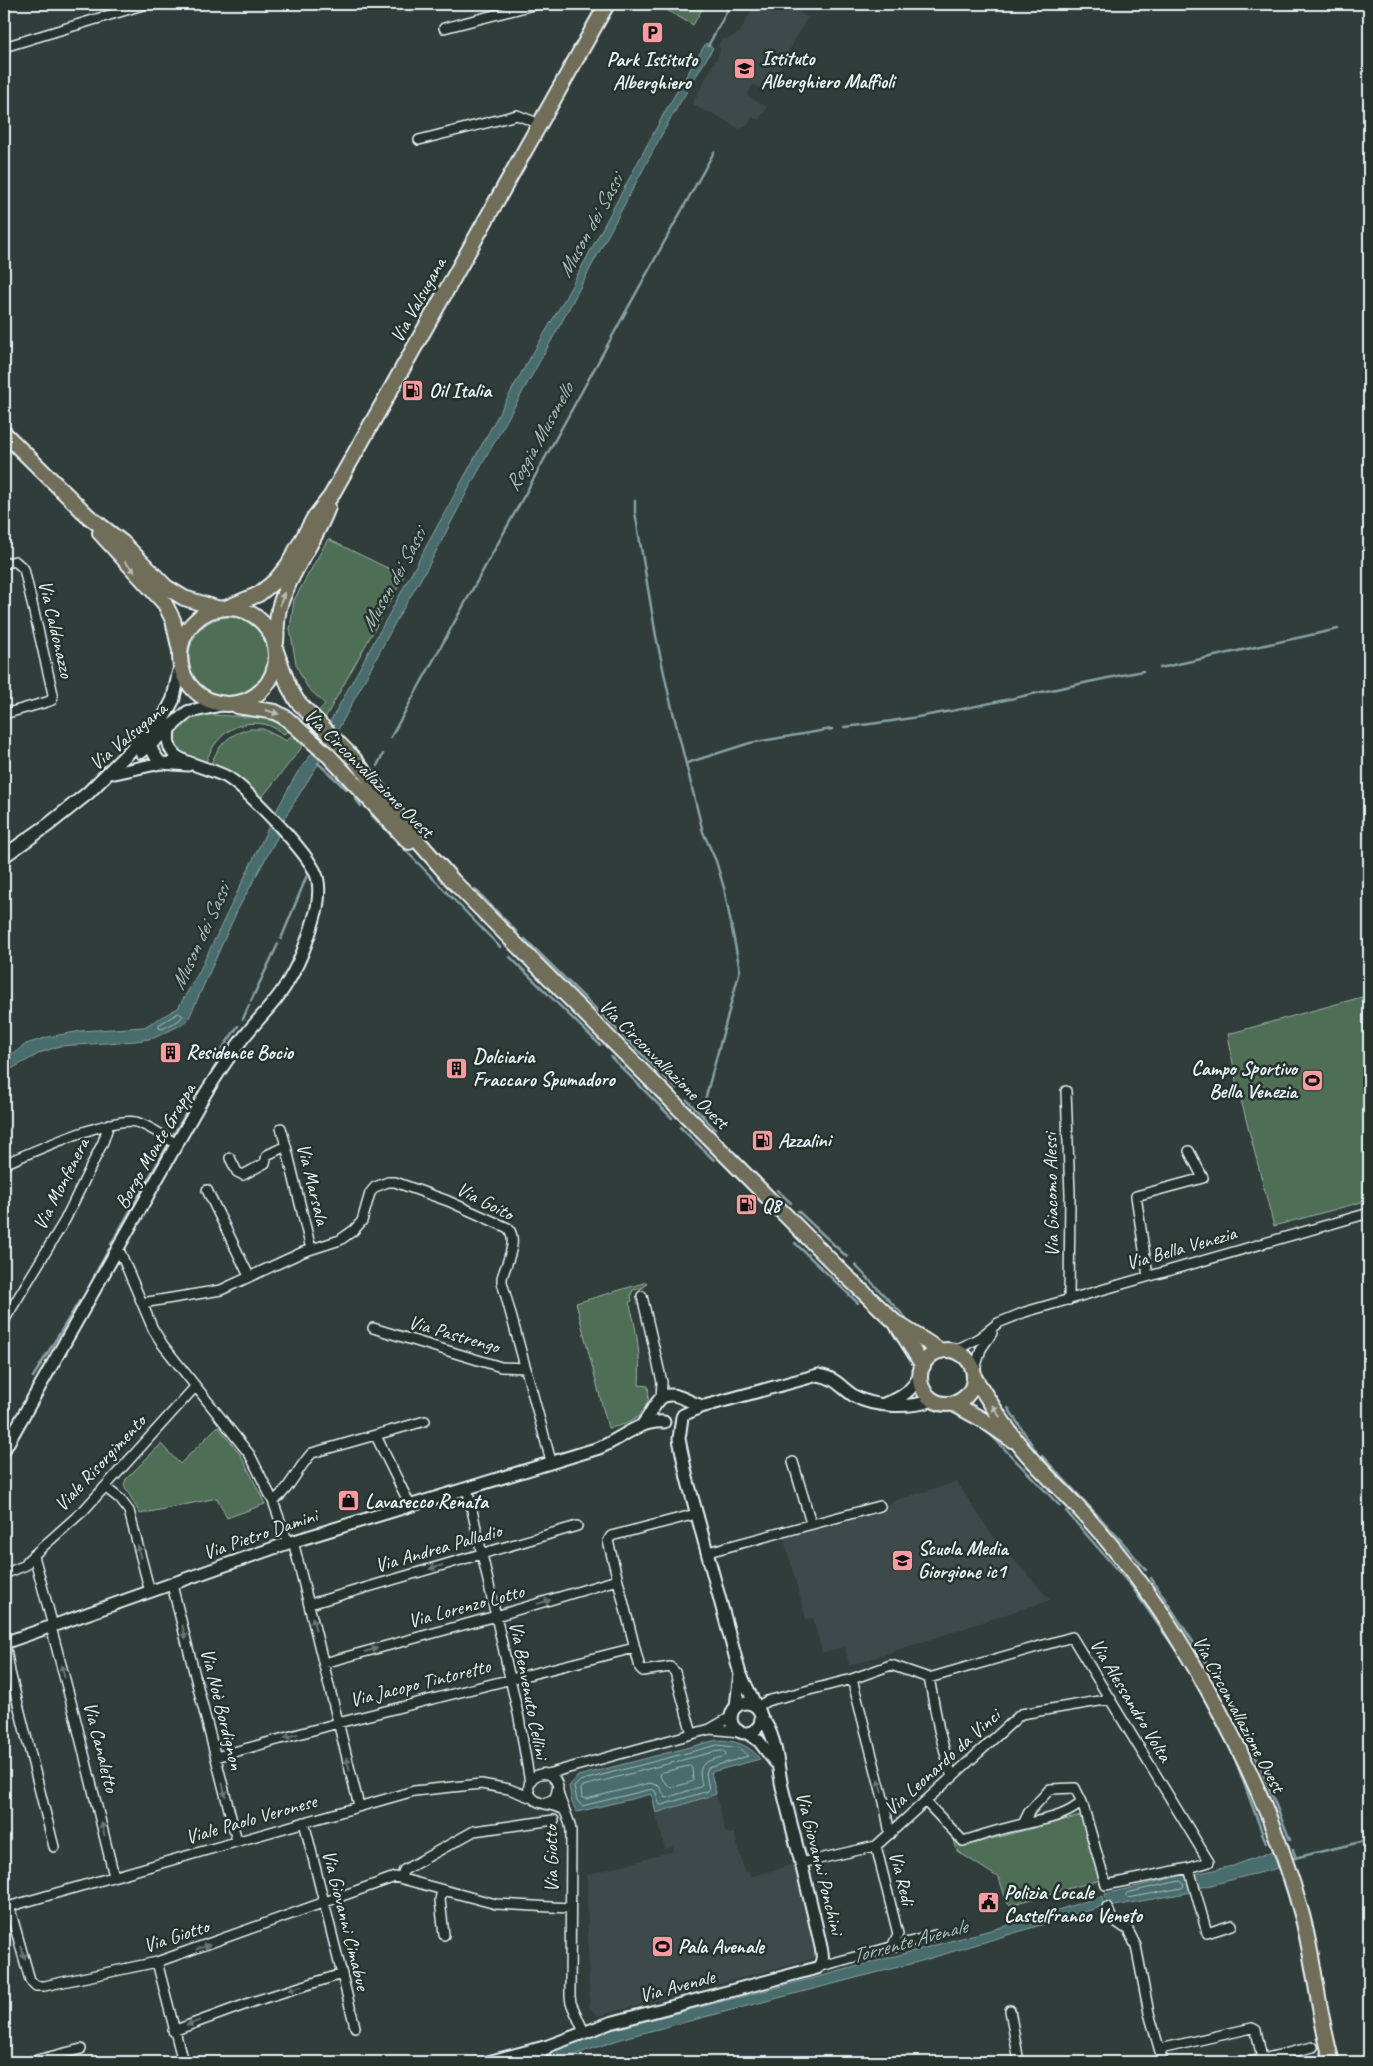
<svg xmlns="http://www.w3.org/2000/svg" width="1373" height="2066" font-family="Caveat,sans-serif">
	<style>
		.built { fill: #3c4a4c }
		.green { fill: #4f6e57; stroke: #9cb0a8 }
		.water { fill: #486c6d; stroke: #88a1a5 }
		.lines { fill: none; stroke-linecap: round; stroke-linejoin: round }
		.shore { stroke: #a8bcc0; stroke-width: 1 }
		.stream { stroke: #88a1a5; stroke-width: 2.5 }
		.minor-casing { stroke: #e8f1f8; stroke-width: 12 }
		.tertiary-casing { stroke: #e8f1f8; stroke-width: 15 }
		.secondary-casing { stroke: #e8f1f8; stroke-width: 16 }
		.primary-casing { stroke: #e8f1f8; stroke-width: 18 }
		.minor { stroke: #26332d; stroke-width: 9 }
		.tertiary { stroke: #26332d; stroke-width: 11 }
		.secondary { stroke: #26332d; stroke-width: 12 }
		.primary { stroke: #706e59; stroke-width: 14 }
		.oneway { fill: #b8bdb8 }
		.oneway2 { fill: #6a7674 }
		.labels { text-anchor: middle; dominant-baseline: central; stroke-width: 5; stroke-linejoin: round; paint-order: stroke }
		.poi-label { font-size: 20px; font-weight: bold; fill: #e8f1f8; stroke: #26332d; text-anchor: start }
		.street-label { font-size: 20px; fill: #e8f1f8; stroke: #26332d }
		.water-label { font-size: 21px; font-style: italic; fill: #a8bcc0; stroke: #26332d }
	</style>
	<rect width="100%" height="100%" fill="#303d3b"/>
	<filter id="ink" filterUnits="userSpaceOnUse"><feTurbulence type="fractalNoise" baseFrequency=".02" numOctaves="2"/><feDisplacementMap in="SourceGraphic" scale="10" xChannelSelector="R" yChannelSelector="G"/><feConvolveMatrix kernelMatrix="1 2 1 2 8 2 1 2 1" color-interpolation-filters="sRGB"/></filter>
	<g filter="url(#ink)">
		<!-- built -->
		<path class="built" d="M755,4H798L795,10L809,18L805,21L768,92L753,84L747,96L767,107L759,120L752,117L749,123L740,129L710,112L704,111L692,104L719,54L720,49L717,46L721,40L730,38L740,32Z
			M957,1482L993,1536L1050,1600L849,1666L845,1647L822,1653L813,1618L806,1619L783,1535L893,1503V1501Z
			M716,1794L725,1831L730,1834L734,1833L745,1872L748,1871L750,1877L794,1864L817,1953L812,1959L598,2016L589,2007L587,1875L674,1851L673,1847L665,1849L656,1813Z"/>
		<!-- green -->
		<path class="green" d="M656,4H705L693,25Z
			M328,539L404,576L324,720L317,713L325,704L308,688L302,678L296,664L290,629L294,600Z
			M189 657a40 40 0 1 1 80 0a40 40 0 1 1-80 0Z
			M197,714L267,718L290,729L284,734C278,730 270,725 263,724C235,719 214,738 206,762L182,756L173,746C174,723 178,724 197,714Z
			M250,729H263L287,741L292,735L303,746L259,801L240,780L211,764C219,744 229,734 250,729Z
			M1369,995V1200L1274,1226L1236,1081L1228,1034Z
			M647,1282L643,1288L633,1290L631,1295L632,1301L629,1302C637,1328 641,1358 639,1385L648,1386C653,1413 632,1425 608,1428L576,1303Z
			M218,1426L242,1457L265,1504L227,1518L217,1498L140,1514L124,1485L126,1479L161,1444L180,1464Z
			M1080,1816L1085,1818L1103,1879L1011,1905L1007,1903L999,1878L957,1851L952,1833L963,1844L968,1845Z"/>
		<!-- water -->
		<path class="water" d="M706,43L713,48L669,121L560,325L470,486L429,565L396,621L338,730L330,722L519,377L564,300L667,108Z
			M312,753L320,761L282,822L274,815L297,773Z
			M270,824L279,834L237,911L189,1018L181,1025L154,1038L136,1041L60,1046L42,1052L4,1073V1060L26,1044L48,1037L81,1031L144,1027L178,1008L199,972Z
			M717,1740C734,1740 750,1745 760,1759L711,1772L716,1794L656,1813L652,1794L577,1812L572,1803L569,1786L578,1776Z
			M1273,1851L1278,1868L1199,1888L1195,1874L1233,1866Z
			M1184,1875H1186L1192,1892L1108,1907L1105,1894Z
			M1102,1896L1104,1906L918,1962L627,2037L571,2056L557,2062H542L555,2051L614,2029L822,1976L1020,1922Z"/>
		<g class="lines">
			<!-- shore -->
			<path class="shore" d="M179,1013L183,1016L178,1021L162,1029L159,1028V1025Z
				M718,1745L739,1748L748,1756L708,1768L706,1773L709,1789L708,1791L662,1805L659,1804L656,1792L652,1789L582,1806L577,1800L574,1787L580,1781Z
				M723,1751L726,1753L725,1756C706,1762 696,1761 702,1785L700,1787L666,1798L659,1786L650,1783L586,1799L582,1797L581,1789L583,1786L713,1752Z
				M690,1766L692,1768L693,1780L691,1782L671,1788L660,1777L661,1773Z
				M1181,1881L1184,1885L1182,1888L1128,1898L1125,1896L1127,1893Z"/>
			<!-- stream -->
			<path class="stream" d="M708,46L731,4
				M635,501V512L656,636L669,696L703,832L716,861L724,888L740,970L705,1100L703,1117
				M1160,668L1338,629
				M844,727C945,717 1043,690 1143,671
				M391,737L714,152
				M318,763L346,789
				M687,763L750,743L832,729
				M377,766L383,754
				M355,798L361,806
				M372,816L500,947
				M475,889L517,932
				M281,939L308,873
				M525,939L676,1088
				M510,957L600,1045
				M251,1001L278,944
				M243,1019L249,1005
				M218,1055L238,1026
				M611,1057L672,1118
				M687,1100L715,1129
				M680,1127L714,1160
				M173,1135L191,1105
				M777,1190L791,1203
				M798,1211L847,1257
				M795,1243L858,1303
				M111,1244L167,1146
				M855,1265L906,1318
				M94,1276L109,1249
				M33,1377L80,1300
				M1008,1408L1036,1451
				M4,1430L6,1426
				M986,1430L1060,1506
				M1042,1456L1118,1537L1146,1570
				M1066,1511L1132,1587L1182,1659
				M1151,1578L1218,1680
				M1189,1670L1234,1756L1266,1843
				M1224,1690L1261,1768L1290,1840
				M1293,1850L1296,1858
				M1290,1859L1369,1840"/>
			<defs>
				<path id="minor" d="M444,28L537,4
					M4,47L146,4
					M419,140L517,115L540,124
					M4,564L15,561L24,569L53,694L52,700L47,702L4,714
					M1066,1091L1070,1194L1069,1300
					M281,1128L286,1146L311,1249
					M230,1158L237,1172L243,1175L265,1163L267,1155L286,1146
					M4,1164C30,1153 111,1116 136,1122C150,1126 164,1137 177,1144
					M207,1190L249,1276
					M117,1250L121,1254L153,1329L163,1345L250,1455L273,1501L288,1543
					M1148,1276L1136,1196L1203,1178L1189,1151
					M642,1296L662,1382L661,1398
					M142,1303L221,1290L303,1252L340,1240L354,1230L362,1221L370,1193L375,1187L388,1182H395L448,1201L508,1228C519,1241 506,1263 502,1278V1282L551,1461
					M4,1321L65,1220L103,1142L109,1124
					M373,1328L501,1367L526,1368
					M954,1351L979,1338L998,1323L1025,1312L1369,1213
					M974,1373L981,1349L992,1333
					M376,1436L410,1505
					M793,1462L811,1523
					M105,1487L120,1499L129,1511L150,1592
					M467,1488L519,1718L530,1783
					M273,1501C290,1490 298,1467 312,1453L425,1421
					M293,1541L359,1806
					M708,1552L880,1506
					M34,1556L53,1626
					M4,1574L26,1565L28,1560L84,1510L195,1387
					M172,1585L237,1841
					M310,1604L577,1526
					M51,1627L75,1717L114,1876
					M5,1642L10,1672L54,1847
					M324,1663L496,1616L617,1580
					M929,1678L939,1730L952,1778
					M852,1679L884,1802L890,1834
					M757,1707L767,1701L852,1679L891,1665L929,1678L1072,1637L1209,1862L1189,1868L1106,1885L1082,1802C1065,1817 1045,1819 1024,1824C1004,1828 983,1835 963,1841L926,1802
					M710,1729L740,1732
					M692,1734L675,1672L670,1667L643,1671L640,1668L608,1541L611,1536L696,1514
					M216,1757L338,1723L634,1648
					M547,1774L692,1734L710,1729L731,1717
					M558,1791C560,1805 570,1817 571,1831L570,1996L571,2003L584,2032
					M546,1803L555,1798L558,1787C553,1763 522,1775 530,1794C535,1806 553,1803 564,1810
					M304,1822L355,2027
					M1023,1824L1029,1812L1050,1789L1075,1788L1082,1802
					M876,1846L898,1934L892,1947
					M801,1863L876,1846L1021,1714L1111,1699
					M1189,1868L1207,1933L1232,1925
					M401,1877L404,1870L474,1831L554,1820
					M442,1890L440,1900L444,1935
					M9,1906L30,1980L36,1986H44L157,1962L395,1877L496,1904L569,1908
					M1107,1907L1112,1919L1128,1930L1136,1946L1149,2013L1163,2062
					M4,1908L414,1791L481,1784L509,1789L532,1798
					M157,1962L183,2062
					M818,1967L935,1935
					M1010,2010L1019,2062
					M173,2031L255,2001L342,1974
					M1160,2049L1252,2028L1256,2030L1262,2059
					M29,2062L81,2049
					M1250,2062L1313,2047"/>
				<path id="tertiary" d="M152,736C148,747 154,755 161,763
					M115,773L161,763L188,765
					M886,1403C903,1398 913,1389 921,1373
					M683,1415L701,1407L818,1375C837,1378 840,1387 854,1396C875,1408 912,1408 933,1400
					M682,1417L679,1439L687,1478L740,1674L736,1706
					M642,1425C649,1417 653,1406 660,1399C672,1387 691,1405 704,1406
					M4,1450L205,1094C219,1072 232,1051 248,1032C260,1017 274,1004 284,988C300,964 310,935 317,908C319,897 320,884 316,874C307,852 248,790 227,777C214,770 183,763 175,755C167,747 168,738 169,727
					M4,1643L288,1543L599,1448C621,1439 640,1420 664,1422
					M741,1675L756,1706
					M731 1718a15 15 0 1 1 30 0a15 15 0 1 1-30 0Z
					M747,1733L759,1741L775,1762
					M488,2062L548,2046L610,2023L817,1968C824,1963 823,1955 821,1947C809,1893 795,1840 782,1787C777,1763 777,1737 762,1718
					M533,2062L547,2047"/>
				<path id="secondary" d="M141,752L188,712L223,704
					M4,856L48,825L88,793L164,717L173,700L181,663"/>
				<path id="primary" d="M4,433L88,516L123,543L166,587L184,598L220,609
					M100,533L165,604L173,620L180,651
					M180 656a48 48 0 1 1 96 0a48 48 0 1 1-96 0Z
					M226,608L259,594L275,581L288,565L314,518L331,496L607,4
					M276,643C277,631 276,617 280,605C291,570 316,541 328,507
					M276,651L289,687L297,701L354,759L417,840L453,881L843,1273L895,1322L941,1351
					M237,706L275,712L286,718L329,756L409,842
					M897,1325L923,1366
					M920 1377a27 27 0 1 1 54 0a27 27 0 1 1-54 0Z
					M974,1377C988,1399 1002,1422 1018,1443C1032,1462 1055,1483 1072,1501C1104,1535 1135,1573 1161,1612C1222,1706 1272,1806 1302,1915C1315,1964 1318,2014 1332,2062
					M954,1404L983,1420L1012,1440"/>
			</defs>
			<!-- minor casing -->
			<use href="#minor" class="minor-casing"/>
			<!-- tertiary casing -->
			<use href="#tertiary" class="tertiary-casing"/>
			<!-- secondary casing -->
			<use href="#secondary" class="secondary-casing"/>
			<!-- primary casing -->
			<use href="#primary" class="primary-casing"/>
			<!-- minor -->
			<use href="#minor" class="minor"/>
			<!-- tertiary -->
			<use href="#tertiary" class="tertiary"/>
			<!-- secondary -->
			<use href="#secondary" class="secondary"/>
			<!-- primary -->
			<use href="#primary" class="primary"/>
		</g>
		<!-- one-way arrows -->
		<defs><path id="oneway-solid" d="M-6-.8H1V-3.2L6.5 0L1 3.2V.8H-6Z" transform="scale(1.25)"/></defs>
		<g class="oneway">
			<use href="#oneway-solid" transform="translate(130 567) rotate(46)"/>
			<use href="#oneway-solid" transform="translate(282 599) rotate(-70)"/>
			<use href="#oneway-solid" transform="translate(272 712) rotate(17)"/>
			<use href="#oneway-solid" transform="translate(996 1411) rotate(-123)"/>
		</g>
		<g class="oneway2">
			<use href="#oneway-solid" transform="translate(139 1552) rotate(-104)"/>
			<use href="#oneway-solid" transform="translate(436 1567) rotate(164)"/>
			<use href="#oneway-solid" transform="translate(544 1602) rotate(-16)"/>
			<use href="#oneway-solid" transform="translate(314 1624) rotate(-103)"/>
			<use href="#oneway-solid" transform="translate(184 1632) rotate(76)"/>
			<use href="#oneway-solid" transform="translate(371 1650) rotate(-15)"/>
			<use href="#oneway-solid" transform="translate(63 1671) rotate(-105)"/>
			<use href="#oneway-solid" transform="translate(291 1736) rotate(164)"/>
			<use href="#oneway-solid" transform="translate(348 1764) rotate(-104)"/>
			<use href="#oneway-solid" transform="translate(880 1786) rotate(-105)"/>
			<use href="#oneway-solid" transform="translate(224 1790) rotate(76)"/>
			<use href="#oneway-solid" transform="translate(103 1829) rotate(-104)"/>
			<use href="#oneway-solid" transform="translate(203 1947) rotate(-19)"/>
			<use href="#oneway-solid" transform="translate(23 1953) rotate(74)"/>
			<use href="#oneway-solid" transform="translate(295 1988) rotate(163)"/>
			<use href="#oneway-solid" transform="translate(193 2023) rotate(160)"/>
		</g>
	</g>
	<!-- icons -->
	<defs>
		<symbol id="parking-square" viewBox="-11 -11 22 22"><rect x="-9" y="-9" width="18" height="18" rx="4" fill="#ff9aa2" stroke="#26332d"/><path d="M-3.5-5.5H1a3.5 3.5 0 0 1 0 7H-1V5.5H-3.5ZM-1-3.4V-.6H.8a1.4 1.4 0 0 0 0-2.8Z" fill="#111"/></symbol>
		<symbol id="school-square" viewBox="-11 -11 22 22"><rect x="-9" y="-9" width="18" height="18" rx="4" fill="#ff9aa2" stroke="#26332d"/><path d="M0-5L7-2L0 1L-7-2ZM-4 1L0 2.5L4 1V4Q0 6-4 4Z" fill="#111"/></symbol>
		<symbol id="fuel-square" viewBox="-11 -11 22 22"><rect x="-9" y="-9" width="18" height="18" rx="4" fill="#ff9aa2" stroke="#26332d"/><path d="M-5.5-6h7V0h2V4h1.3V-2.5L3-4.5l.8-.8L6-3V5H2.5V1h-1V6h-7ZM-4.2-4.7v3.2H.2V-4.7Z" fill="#111"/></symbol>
		<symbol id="building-square" viewBox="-11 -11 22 22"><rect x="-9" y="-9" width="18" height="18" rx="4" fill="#ff9aa2" stroke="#26332d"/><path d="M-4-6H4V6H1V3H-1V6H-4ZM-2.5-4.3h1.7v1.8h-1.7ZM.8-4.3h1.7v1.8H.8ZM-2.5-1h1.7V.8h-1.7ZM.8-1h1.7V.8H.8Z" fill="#111"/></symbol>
		<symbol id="stadium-square" viewBox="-11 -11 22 22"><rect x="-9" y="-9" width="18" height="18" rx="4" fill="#ff9aa2" stroke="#26332d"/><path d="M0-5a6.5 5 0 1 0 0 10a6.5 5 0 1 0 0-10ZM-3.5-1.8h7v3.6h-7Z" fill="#111"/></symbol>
		<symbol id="shop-square" viewBox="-11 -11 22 22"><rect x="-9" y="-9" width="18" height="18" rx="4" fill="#ff9aa2" stroke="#26332d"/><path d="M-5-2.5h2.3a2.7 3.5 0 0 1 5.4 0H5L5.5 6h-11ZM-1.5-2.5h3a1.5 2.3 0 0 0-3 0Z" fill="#111"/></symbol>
		<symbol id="civic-square" viewBox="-11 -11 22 22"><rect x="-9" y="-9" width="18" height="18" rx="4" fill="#ff9aa2" stroke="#26332d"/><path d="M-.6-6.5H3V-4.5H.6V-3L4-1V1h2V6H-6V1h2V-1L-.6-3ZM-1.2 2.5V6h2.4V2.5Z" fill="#111"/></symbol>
	</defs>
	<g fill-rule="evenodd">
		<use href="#parking-square" x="640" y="20" width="25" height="25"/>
		<use href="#school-square" x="732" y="56" width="25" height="25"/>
		<use href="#fuel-square" x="400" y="378" width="25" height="25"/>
		<use href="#building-square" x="158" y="1040" width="25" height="25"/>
		<use href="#building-square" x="444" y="1056" width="25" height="25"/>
		<use href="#stadium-square" x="1300" y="1068" width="25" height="25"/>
		<use href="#fuel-square" x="750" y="1128" width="25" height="25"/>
		<use href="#fuel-square" x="734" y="1192" width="25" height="25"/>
		<use href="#shop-square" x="336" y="1488" width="25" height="25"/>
		<use href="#school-square" x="890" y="1548" width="25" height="25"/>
		<use href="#civic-square" x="976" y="1890" width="25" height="25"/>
		<use href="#stadium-square" x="650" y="1934" width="25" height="25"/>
	</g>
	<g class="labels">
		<!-- poi labels -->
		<g class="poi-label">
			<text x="761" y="58">Istituto<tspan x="761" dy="23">Alberghiero Maffioli</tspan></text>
			<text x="652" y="59" text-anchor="middle">Park Istituto<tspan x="652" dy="23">Alberghiero</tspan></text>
			<text x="429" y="390">Oil Italia</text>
			<text x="186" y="1052">Residence Bocio</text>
			<text x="473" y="1056">Dolciaria<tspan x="473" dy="23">Fraccaro Spumadoro</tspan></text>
			<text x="1297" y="1068" text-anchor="end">Campo Sportivo<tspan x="1297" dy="23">Bella Venezia</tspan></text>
			<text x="778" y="1140">Azzalini</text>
			<text x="762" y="1205">Q8</text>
			<text x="365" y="1501">Lavasecco Renata</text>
			<text x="918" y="1548">Scuola Media<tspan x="918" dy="23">Giorgione ic1</tspan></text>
			<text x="1004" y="1892">Polizia Locale<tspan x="1004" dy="23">Castelfranco Veneto</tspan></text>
			<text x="678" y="1946">Pala Avenale</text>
		</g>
		<!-- street labels -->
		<g class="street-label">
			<text transform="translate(418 300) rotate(-61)">Via Valsugana</text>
			<text transform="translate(56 629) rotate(77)">Via Caldonazzo</text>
			<text transform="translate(128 736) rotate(-40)">Via Valsugana</text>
			<text transform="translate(369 773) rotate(45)">Via Circonvallazione Ovest</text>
			<text transform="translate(664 1064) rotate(45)">Via Circonvallazione Ovest</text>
			<text transform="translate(155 1146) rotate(-60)">Borgo Monte Grappa</text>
			<text transform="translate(61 1184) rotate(-63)">Via Monfenera</text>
			<text transform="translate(313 1184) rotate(76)">Via Marsala</text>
			<text transform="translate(1051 1195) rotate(-91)">Via Giacomo Alessi</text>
			<text transform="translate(485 1201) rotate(27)">Via Goito</text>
			<text transform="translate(1181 1248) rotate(-16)">Via Bella Venezia</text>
			<text transform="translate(454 1334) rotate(16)">Via Pastrengo</text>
			<text transform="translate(100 1463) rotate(-47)">Viale Risorgimento</text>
			<text transform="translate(260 1534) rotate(-19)">Via Pietro Damini</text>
			<text transform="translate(438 1548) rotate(-16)">Via Andrea Palladio</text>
			<text transform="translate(466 1606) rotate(-15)">Via Lorenzo Lotto</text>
			<text transform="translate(420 1683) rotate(-14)">Via Jacopo Tintoretto</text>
			<text transform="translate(529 1690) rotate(79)">Via Benvenuto Cellini</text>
			<text transform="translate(1131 1700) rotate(59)">Via Alessandro Volta</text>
			<text transform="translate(222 1709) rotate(76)">Via Noè Bordignon</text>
			<text transform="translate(1239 1714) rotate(62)">Via Circonvallazione Ovest</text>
			<text transform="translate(101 1747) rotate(76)">Via Canaletto</text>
			<text transform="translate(942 1762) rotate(-42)">Via Leonardo da Vinci</text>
			<text transform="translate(251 1819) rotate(-16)">Viale Paolo Veronese</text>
			<text transform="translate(551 1859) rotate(-91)">Via Giotto</text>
			<text transform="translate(820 1863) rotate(76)">Via Giovanni Ponchini</text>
			<text transform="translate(902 1878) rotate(76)">Via Redi</text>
			<text transform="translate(346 1920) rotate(76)">Via Giovanni Cimabue</text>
			<text transform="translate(176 1936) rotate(-18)">Via Giotto</text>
			<text transform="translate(677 1986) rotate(-15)">Via Avenale</text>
		</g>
		<!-- water labels -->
		<g class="water-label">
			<text transform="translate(590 226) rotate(-61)">Muson dei Sassi</text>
			<text transform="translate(539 437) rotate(-61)">Roggia Musonello</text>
			<text transform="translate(393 580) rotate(-61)">Muson dei Sassi</text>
			<text transform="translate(200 937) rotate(-65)">Muson dei Sassi</text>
			<text transform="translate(909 1941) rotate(-15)">Torrente Avenale</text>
		</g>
	</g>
	<!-- margin -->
	<rect width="1373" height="2066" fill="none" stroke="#26332d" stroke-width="20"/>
	<rect x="10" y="10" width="1353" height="2046" fill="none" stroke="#e8f1f8" stroke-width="2" filter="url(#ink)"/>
</svg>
